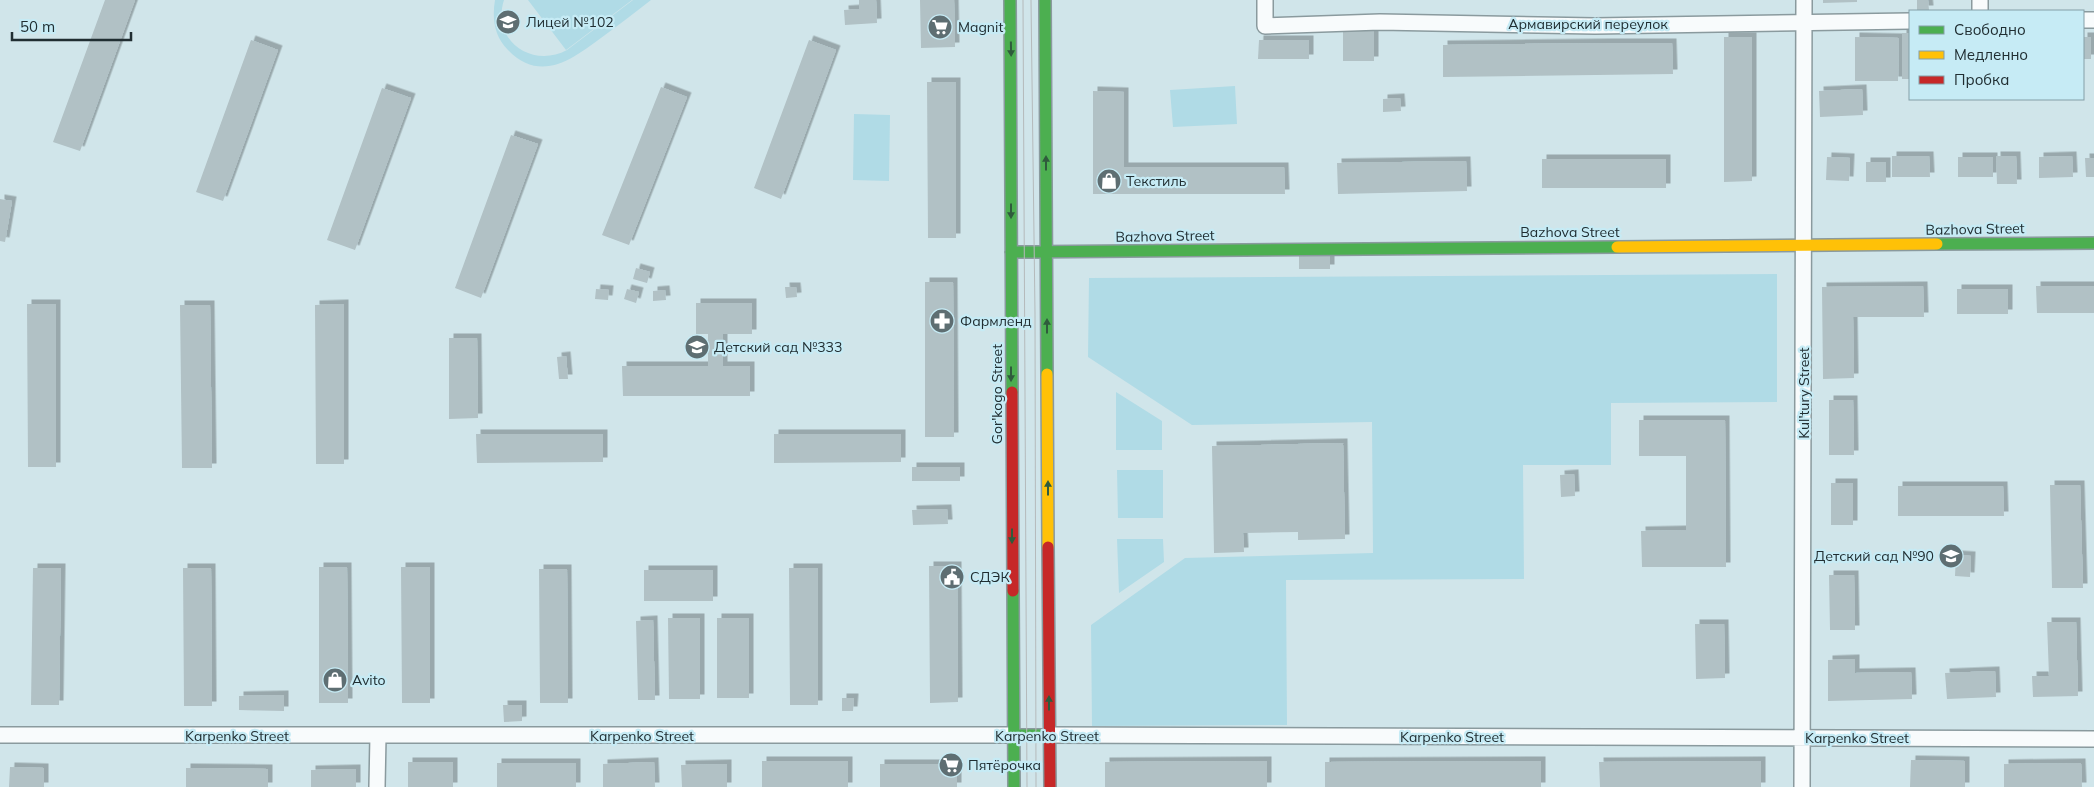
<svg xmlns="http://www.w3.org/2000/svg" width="2094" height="787" font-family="Mulish,sans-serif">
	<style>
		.green { fill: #b0dbe6 }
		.building { fill: #b1c1c5; filter: url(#shadow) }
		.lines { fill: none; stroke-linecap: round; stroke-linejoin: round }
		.street-casing { stroke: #8a9a9e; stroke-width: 18 }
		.fast-casing { stroke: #8a9a9e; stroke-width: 14 }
		.slow-casing { stroke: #8a9a9e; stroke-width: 14 }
		.jam-casing { stroke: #8a9a9e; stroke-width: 14 }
		.street { stroke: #f8fbfc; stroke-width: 15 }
		.fast { stroke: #4caf50; stroke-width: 11 }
		.slow { stroke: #ffc107; stroke-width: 11 }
		.jam { stroke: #c62828; stroke-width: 11 }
		.tram { stroke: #b5babb; stroke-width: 1 }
		.oneway { fill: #2f5b3c }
		.labels { text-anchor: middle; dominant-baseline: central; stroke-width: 4.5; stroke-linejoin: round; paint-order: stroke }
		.poi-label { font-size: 14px; fill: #202e32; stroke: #c6ebf5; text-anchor: start }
		.street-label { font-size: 14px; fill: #202e32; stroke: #c6ebf5 }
	</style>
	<defs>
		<filter id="shadow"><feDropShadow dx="4.5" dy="-4.5" stdDeviation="0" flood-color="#0004"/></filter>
	</defs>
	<rect width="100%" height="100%" fill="#d0e5ea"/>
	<!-- green -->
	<path class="green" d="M495,0H504C491,40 532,69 567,50L633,0H651C636,12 621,23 605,35C575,57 542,85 508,50C494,36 492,18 495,0Z
		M528,0H632L566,50Z
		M1235,86L1237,124L1173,127L1170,90Z
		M854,114L890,115L889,181L853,180Z
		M1777,274V402L1611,403V465H1523L1524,579L1286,580L1287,725L1092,726L1091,625L1185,558L1373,553L1372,422L1192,425L1088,357L1089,278Z
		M1116,392L1162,421V450H1116Z
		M1117,470H1163V518H1118Z
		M1117,539H1163L1164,562L1119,593Z"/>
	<!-- building -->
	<path class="building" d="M105,0H135L80,151L53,142Z
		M859,0H876L877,23L845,25L844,10L859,9Z
		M920,0H954L955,47L921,48Z
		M1823,0H1857V2L1823,3Z
		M1917,0H1928L1929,10H1917Z
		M1343,25H1374V61H1343Z
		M1902,33H1910V79H1902Z
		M1724,37H1752V181L1724,182Z
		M1855,37L1899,38L1898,81H1855Z
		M2083,37H2091V59H2083Z
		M251,40L278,50L223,201L196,192Z
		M809,40L836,50L781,199L754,188Z
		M1259,40H1309V59H1258Z
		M1607,43H1672L1673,74L1443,77V45Z
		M927,82H956V238H928Z
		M661,87L687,97L629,245L602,235Z
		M382,88L411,98L355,250L327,240Z
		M1862,89L1863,115L1820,117L1819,91Z
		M1093,91L1124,92V167H1284L1285,194H1093Z
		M1400,98L1401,111L1383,112V99Z
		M511,135L538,144L481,298L455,288Z
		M1892,156H1929L1930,177H1892Z
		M1996,156H2016L2017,184H1997Z
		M2072,156L2073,177L2039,178V157Z
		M1827,157L1850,158L1849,181L1826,180Z
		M1958,157H1993V177H1958Z
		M2085,158H2094V177H2086Z
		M1542,159H1666V188H1542Z
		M1466,161L1467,191L1338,194L1337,163Z
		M1866,162H1886V182H1866Z
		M0,199L12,201L5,242L0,241Z
		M1299,255H1330V269H1299Z
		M636,268L650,272L647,283L633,279Z
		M925,282H953L954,437H925Z
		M1923,286L1924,317H1853L1854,378L1823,379L1822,287Z
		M2036,286H2094V313H2037Z
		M785,287H796L797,297L786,298Z
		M596,289L609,290L608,300L595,299Z
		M627,289L639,292L636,303L624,299Z
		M1957,289H2008V314H1957Z
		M665,290L666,300L653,301V291Z
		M696,303H752V334H723V366H750V396H623L622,366H708V334H696Z
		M27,304H56V467H28Z
		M344,304V464H316L315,305Z
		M180,305H210L212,468H182Z
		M449,338H477L478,418L449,419Z
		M566,356L568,379H559L557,357Z
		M1829,400H1853L1854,455H1829Z
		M1639,420H1725L1726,567H1642L1641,531L1686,530V456H1639Z
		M476,434H603V462L477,463Z
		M774,434H901V462L774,463Z
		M1343,443L1345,539L1298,540V532L1243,533L1244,552L1214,553L1212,446Z
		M912,467H960V481H912Z
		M1574,474L1575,496L1561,497L1560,475Z
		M1831,483H1853V525H1831Z
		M2050,485H2080L2083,588H2052Z
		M1898,486H2003L2004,516H1898Z
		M947,509L948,524L913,525L912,510Z
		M1956,555L1971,556L1970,577L1955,576Z
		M929,566H957L958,702L930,703Z
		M319,567H347L348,703H319Z
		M401,567H430V703H402Z
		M33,568H61L59,705H31Z
		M183,568H211L212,706H184Z
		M789,568H818V705H790Z
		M539,569H567L568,703H540Z
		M644,570H713V601H644Z
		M1829,575H1854L1855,630H1830Z
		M668,618H700V699H669Z
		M717,618H749V698H717Z
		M653,620L655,700H638L636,621Z
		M2047,622H2076L2078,696L2033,697L2032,676H2049Z
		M1695,624H1724L1725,678L1696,679Z
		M1855,659V673L1911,672L1912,699L1828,701V660Z
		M1995,671L1996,697L1947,699L1945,673Z
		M284,695V711L239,710V696Z
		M842,698H854L853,711H842Z
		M503,705H522V721L504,722Z
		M1911,760L1965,761V787H1910Z
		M762,761H848V787H762Z
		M1267,761V787H1105V762Z
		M1541,761V787H1325V762Z
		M1761,761V787H1600L1599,762Z
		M408,762H453V787H408Z
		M654,762L655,787H603V764Z
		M497,763H576V787H497Z
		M2081,763L2082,787H2004V764Z
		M727,764V787H682L681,765Z
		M880,764H957V787H880Z
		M10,767L44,768V787H9Z
		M186,768L268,769V787H186Z
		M356,769V787H311V770Z"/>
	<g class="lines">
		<defs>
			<path id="street" d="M1265,0V26L1380,22L1595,26L1910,21
				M1980,0V11
				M2083,20H2094
				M0,735H1014
				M1049,735L2094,739
				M377,787L378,736
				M1802,787L1804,0"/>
			<path id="fast" d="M1010,0L1012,392
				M1045,0L1047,374
				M1937,244L2094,243
				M1011,252L1617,247
				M1013,591L1014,787
				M1014,735H1049"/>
			<path id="slow" d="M1617,247L1937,244
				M1047,374L1048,547"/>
			<path id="jam" d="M1012,392L1013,591
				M1048,547L1050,787"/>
		</defs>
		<!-- street casing -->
		<use href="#street" class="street-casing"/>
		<!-- fast casing -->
		<use href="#fast" class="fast-casing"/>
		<!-- slow casing -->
		<use href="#slow" class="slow-casing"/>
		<!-- jam casing -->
		<use href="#jam" class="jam-casing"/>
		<!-- street -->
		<use href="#street" class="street"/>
		<!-- fast -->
		<use href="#fast" class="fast"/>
		<!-- slow -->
		<use href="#slow" class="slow"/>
		<!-- jam -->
		<use href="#jam" class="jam"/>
		<!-- tram -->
		<path class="tram" d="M1023,0L1027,787
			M1031,0L1035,314L1036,787"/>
	</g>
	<!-- one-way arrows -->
	<defs><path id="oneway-solid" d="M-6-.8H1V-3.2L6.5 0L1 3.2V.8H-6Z" transform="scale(1.25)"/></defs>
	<g class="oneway">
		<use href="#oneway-solid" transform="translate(1011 49) rotate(89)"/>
		<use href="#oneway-solid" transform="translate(1046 163) rotate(-90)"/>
		<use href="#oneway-solid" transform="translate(1011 211) rotate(90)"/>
		<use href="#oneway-solid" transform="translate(1047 326) rotate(-90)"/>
		<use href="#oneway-solid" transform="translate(1011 374) rotate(90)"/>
		<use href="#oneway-solid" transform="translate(1048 488) rotate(-90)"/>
		<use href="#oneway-solid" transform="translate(1012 536) rotate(90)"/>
		<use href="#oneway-solid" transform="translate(1049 703) rotate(-90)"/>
	</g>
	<!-- icons -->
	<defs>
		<symbol id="school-disc" viewBox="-11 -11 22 22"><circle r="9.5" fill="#5e6e72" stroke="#c6ebf5"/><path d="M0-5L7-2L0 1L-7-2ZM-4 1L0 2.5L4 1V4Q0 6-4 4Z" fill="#fff"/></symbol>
		<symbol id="supermarket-disc" viewBox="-11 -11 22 22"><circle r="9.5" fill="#5e6e72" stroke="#c6ebf5"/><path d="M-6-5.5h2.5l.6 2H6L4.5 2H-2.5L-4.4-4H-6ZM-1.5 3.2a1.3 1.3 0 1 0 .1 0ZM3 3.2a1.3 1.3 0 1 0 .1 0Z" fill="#fff"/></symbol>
		<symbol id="shop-disc" viewBox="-11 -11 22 22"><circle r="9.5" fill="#5e6e72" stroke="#c6ebf5"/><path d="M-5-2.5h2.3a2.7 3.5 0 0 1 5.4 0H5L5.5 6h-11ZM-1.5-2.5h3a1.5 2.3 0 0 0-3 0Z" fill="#fff"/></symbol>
		<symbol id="pharmacy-disc" viewBox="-11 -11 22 22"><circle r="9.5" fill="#5e6e72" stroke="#c6ebf5"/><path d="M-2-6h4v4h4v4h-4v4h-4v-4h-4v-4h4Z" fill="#fff"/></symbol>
		<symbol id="civic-disc" viewBox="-11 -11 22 22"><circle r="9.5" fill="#5e6e72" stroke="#c6ebf5"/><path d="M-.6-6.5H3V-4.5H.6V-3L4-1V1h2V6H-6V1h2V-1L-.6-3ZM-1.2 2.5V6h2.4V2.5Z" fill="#fff"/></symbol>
	</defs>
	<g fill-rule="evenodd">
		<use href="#school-disc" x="494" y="8" width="28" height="28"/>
		<use href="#supermarket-disc" x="926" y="13" width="28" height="28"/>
		<use href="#shop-disc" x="1095" y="167" width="28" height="28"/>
		<use href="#pharmacy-disc" x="928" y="307" width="28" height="28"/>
		<use href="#school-disc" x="683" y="333" width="28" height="28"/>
		<use href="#school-disc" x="1937" y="542" width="28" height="28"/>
		<use href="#civic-disc" x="938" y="563" width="28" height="28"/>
		<use href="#shop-disc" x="321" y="666" width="28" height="28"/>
		<use href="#supermarket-disc" x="937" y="751" width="28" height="28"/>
	</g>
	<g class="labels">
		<!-- poi labels -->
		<g class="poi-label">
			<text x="526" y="22">Лицей №102</text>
			<text x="958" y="27">Magnit</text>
			<text x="1126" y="181">Текстиль</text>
			<text x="960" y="321">Фармленд</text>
			<text x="714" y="347">Детский сад №333</text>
			<text x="1934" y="556" text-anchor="end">Детский сад №90</text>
			<text x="970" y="577">СДЭК</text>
			<text x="352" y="680">Avito</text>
			<text x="968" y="765">Пятёрочка</text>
		</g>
		<!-- street labels -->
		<g class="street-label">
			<text x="1588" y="24">Армавирский переулок</text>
			<text transform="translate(1975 229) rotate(-1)">Bazhova Street</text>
			<text x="1570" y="232">Bazhova Street</text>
			<text transform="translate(1165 236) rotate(-1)">Bazhova Street</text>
			<text transform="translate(1804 393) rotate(-90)">Kul'tury Street</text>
			<text transform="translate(997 394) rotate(-90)">Gor'kogo Street</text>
			<text x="237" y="736">Karpenko Street</text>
			<text x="642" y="736">Karpenko Street</text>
			<text x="1047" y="736">Karpenko Street</text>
			<text x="1452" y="737">Karpenko Street</text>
			<text x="1857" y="738">Karpenko Street</text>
		</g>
	</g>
	<!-- legend -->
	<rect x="1909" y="10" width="175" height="90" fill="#c6ebf5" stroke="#849fa7"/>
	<rect x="1919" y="26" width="25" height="8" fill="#4caf50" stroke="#849fa7"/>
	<text x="1954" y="35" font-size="15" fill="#202e32">Свободно</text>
	<rect x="1919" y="51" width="25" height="8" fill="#ffc107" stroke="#849fa7"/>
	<text x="1954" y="60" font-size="15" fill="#202e32">Медленно</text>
	<rect x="1919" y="76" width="25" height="8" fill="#c62828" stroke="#849fa7"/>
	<text x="1954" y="85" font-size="15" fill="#202e32">Пробка</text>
	<!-- scale -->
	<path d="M12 32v8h119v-8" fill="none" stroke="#202e32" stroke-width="2.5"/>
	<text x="20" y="32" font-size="15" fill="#202e32" stroke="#c6ebf5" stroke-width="4" paint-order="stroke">50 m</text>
</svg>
